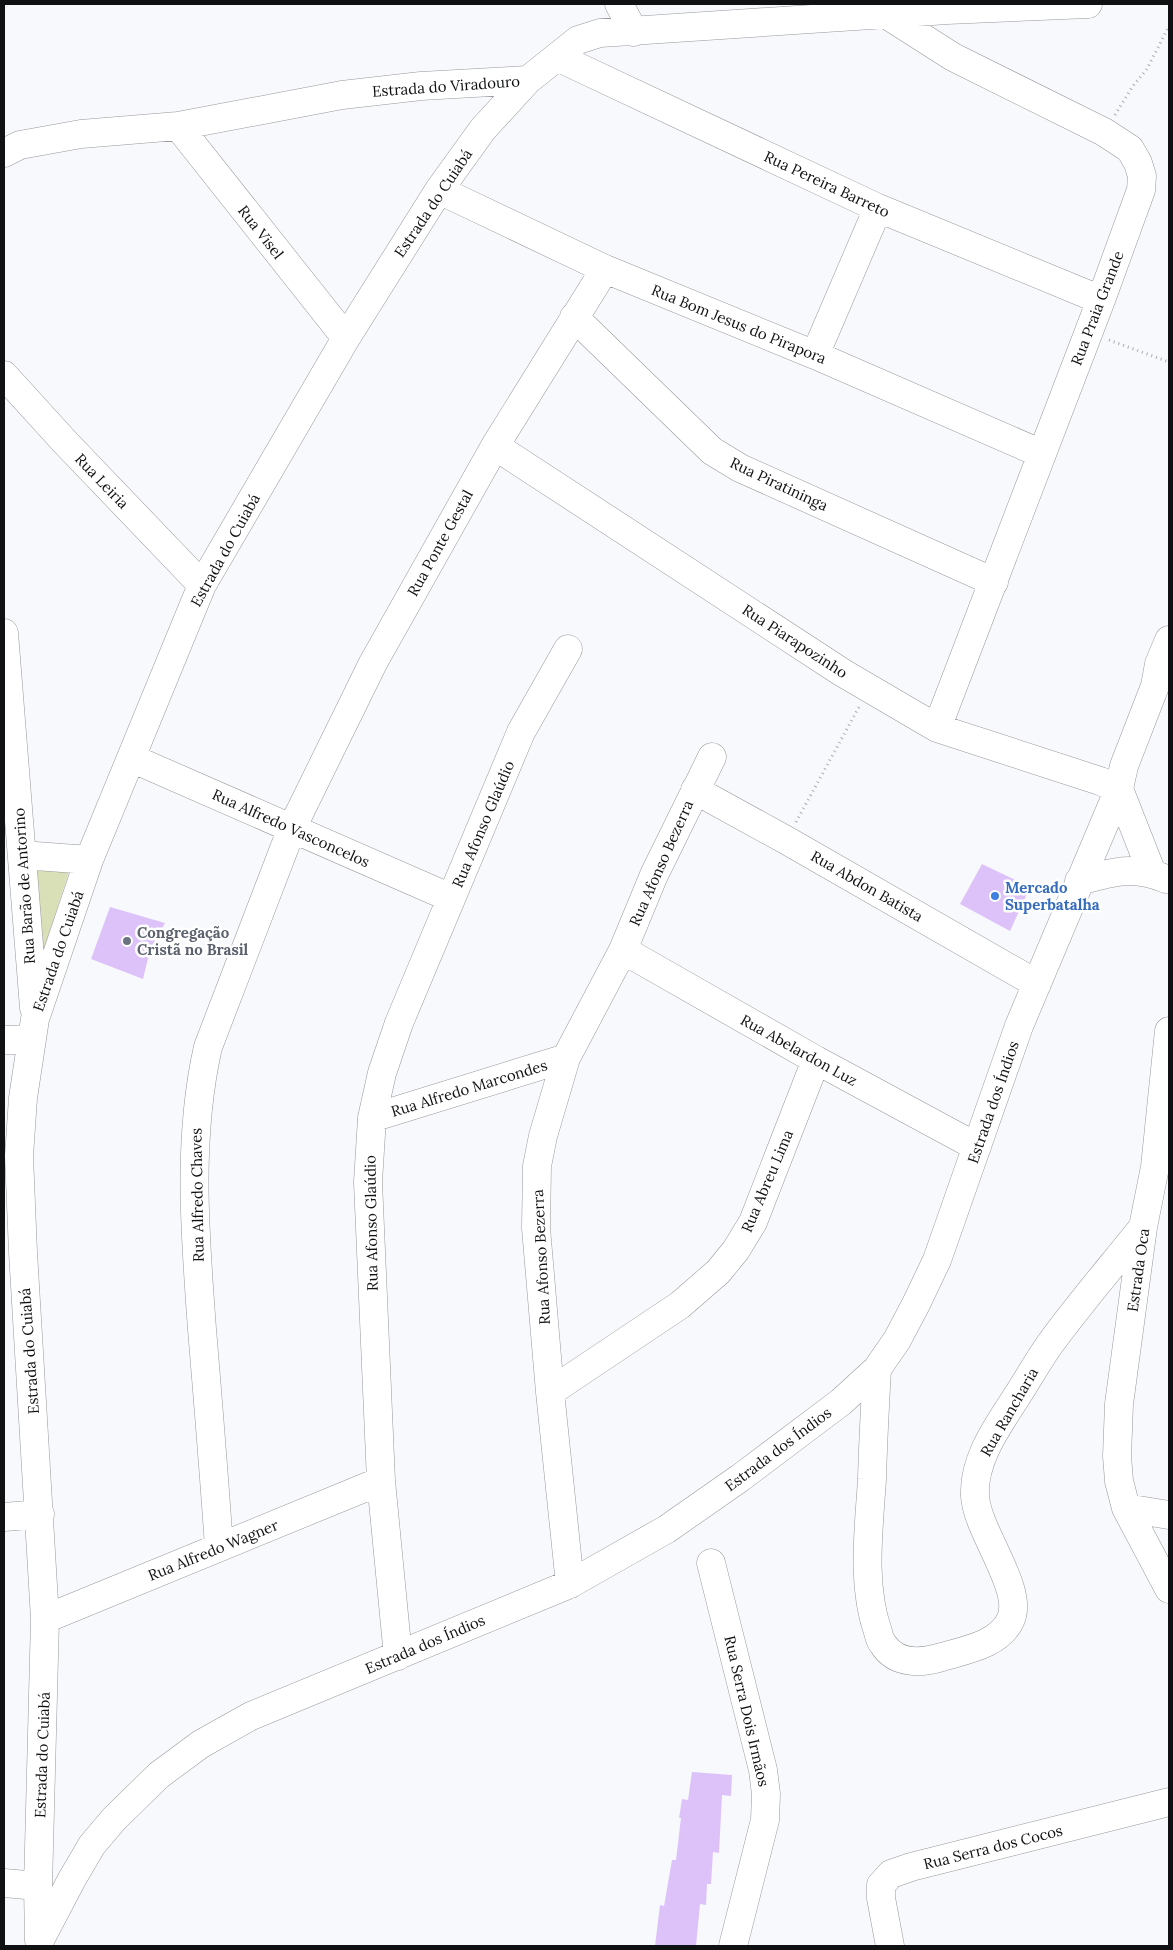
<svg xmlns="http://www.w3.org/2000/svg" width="1173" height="1950" font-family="Lora,serif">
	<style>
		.green { fill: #d9e0b7 }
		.building { fill: #ddc2fa }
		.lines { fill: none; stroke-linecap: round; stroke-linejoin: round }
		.minor-casing { stroke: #97989b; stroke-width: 29 }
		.path { stroke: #abacaf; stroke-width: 3; stroke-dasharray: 1 4; stroke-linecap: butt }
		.minor { stroke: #fff; stroke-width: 28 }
		.shop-dot { fill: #3f7fe0; stroke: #fff; stroke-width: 2 }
		.worship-dot { fill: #6b7280; stroke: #fff; stroke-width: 2 }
		.labels { text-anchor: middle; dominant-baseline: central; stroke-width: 5; stroke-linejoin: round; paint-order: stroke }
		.street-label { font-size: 15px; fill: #101112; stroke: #fff }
		.shop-label { font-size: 15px; font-weight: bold; fill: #366cbe; stroke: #fff; text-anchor: start }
		.worship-label { font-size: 15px; font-weight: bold; fill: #5b616d; stroke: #fff; text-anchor: start }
	</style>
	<rect width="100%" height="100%" fill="#f8f9fc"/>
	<!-- green -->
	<path class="green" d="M27,864L70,869L36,973Z"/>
	<!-- building -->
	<path class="building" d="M982,864L1030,887L1010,931L960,904Z
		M110,907L165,923L150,950L143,979L91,959Z
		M692,1772L732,1775L731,1796L722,1795L719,1853L713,1852L711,1884H707L706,1905L700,1904L696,1946H655L660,1905L664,1906L672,1860H676L681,1818H679L682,1799L688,1800Z"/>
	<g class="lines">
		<defs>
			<path id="minor" d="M619,4L634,32
				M884,13L953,57L1104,132L1130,149L1138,163L1142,176L1141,190L1101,300L937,728
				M557,57L878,208L1101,300
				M178,126L346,338
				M4,153L20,145L81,134L178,126L342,95L421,86L528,80
				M439,190L605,269L815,355L1042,454
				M574,317L712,451L740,468L994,582
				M815,355L878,208
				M4,375L64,441L202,585
				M495,446L843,673L937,728L1100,781L1119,789L1152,873
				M4,633L34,1008
				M131,758L451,898
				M695,790L786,840L1037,984
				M22,855L89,860
				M1079,881C1112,872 1133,865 1166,879
				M623,950L816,1060L977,1147
				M1169,1031L1155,1167L1143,1227L1119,1404L1117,1456L1119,1481L1126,1508L1169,1589
				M4,1040L31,1039
				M372,1118L566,1058
				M877,1369C875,1405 873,1442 872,1479C869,1528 861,1584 878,1632C879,1636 880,1641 883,1644C896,1665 922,1663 942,1657C965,1650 998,1645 1010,1621C1026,1591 977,1532 975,1496C973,1459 998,1426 1017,1396C1028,1379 1038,1361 1050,1344C1079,1304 1112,1266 1143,1227
				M550,1392L680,1305L718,1272L736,1250L753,1222L816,1060
				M1126,1508L1169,1515
				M4,1517L40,1514
				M219,1547C214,1474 208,1401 202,1329C195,1235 187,1139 208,1047L292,828L373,663L495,446L605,269
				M711,1563L763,1770L766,1794L765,1820L733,1946
				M570,1584L550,1392L536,1228L537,1166L543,1136L566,1058L623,950L654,875L712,757
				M45,1619L381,1481
				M398,1656L381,1481L368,1182L372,1118L382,1073L399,1023L521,732L568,649
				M4,1883L38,1886
				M40,1940L72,1879L92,1845L114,1819L159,1775L201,1744L251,1716L570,1584L667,1529L740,1478L841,1402L877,1369L897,1340L916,1304L937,1260L1019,1026L1119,789L1124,766L1155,686L1159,664L1169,640
				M39,1941L38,1886L45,1619L23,1252L19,1156L23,1098L35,1019L89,860L202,585L346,338L439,190L483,129L528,80L578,40L600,33L947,10L1088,4
				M890,1946L881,1898V1885L891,1874L911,1867L1169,1802"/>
		</defs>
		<!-- minor casing -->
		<use href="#minor" class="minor-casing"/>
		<!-- path -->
		<path class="path" d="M1115,115L1133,86L1147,69L1169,26
			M1109,340L1169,362
			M796,822L859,707"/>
		<!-- minor -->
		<use href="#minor" class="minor"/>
	</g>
	<!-- markers -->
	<circle class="shop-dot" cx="995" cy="896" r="5"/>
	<circle class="worship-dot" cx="127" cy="941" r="5"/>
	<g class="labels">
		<!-- street labels -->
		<g class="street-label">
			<text transform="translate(446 86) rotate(-4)">Estrada do Viradouro</text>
			<text transform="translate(827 184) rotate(25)">Rua Pereira Barreto</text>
			<text transform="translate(433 203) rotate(-56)">Estrada do Cuiabá</text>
			<text transform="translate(261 232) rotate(52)">Rua Visel</text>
			<text transform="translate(1097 308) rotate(-69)">Rua Praia Grande</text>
			<text transform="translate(739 324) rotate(22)">Rua Bom Jesus do Pirapora</text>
			<text transform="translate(102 481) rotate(46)">Rua Leiria</text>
			<text transform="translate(779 484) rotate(25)">Rua Piratininga</text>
			<text transform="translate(440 543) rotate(-61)">Rua Ponte Gestal</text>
			<text transform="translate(225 550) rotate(-61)">Estrada do Cuiabá</text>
			<text transform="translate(795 641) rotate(33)">Rua Piarapozinho</text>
			<text transform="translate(483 824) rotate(-67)">Rua Afonso Glaúdio</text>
			<text transform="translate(291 828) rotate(24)">Rua Alfredo Vasconcelos</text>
			<text transform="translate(661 863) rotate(-66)">Rua Afonso Bezerra</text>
			<text transform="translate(24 886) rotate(-94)">Rua Barão de Antorino</text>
			<text transform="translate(867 886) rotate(30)">Rua Abdon Batista</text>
			<text transform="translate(58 951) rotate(-71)">Estrada do Cuiabá</text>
			<text transform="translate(799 1050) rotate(29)">Rua Abelardon Luz</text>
			<text transform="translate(469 1088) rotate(-17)">Rua Alfredo Marcondes</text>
			<text transform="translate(993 1102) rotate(-71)">Estrada dos Índios</text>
			<text transform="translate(767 1181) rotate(-67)">Rua Abreu Lima</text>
			<text transform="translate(197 1195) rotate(-91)">Rua Alfredo Chaves</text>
			<text transform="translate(371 1223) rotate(-91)">Rua Afonso Glaúdio</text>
			<text transform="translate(541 1257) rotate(-93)">Rua Afonso Bezerra</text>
			<text transform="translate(1138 1270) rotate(-82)">Estrada Oca</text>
			<text transform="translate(29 1351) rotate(-94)">Estrada do Cuiabá</text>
			<text transform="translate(1009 1412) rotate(-60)">Rua Rancharia</text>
			<text transform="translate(778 1449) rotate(-37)">Estrada dos Índios</text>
			<text transform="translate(213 1550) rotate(-22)">Rua Alfredo Wagner</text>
			<text transform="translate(425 1644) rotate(-23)">Estrada dos Índios</text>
			<text transform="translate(747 1711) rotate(77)">Rua Serra Dois Irmãos</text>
			<text transform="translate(42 1755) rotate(-88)">Estrada do Cuiabá</text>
			<text transform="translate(993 1847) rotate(-14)">Rua Serra dos Cocos</text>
		</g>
		<!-- shop labels -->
		<g class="shop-label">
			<text x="1005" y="887">Mercado<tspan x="1005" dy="17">Superbatalha</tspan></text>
		</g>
		<!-- worship labels -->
		<g class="worship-label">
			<text x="137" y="932">Congregação<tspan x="137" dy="17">Cristã no Brasil</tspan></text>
		</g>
	</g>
	<!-- border -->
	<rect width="1173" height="1950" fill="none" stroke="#101112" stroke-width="10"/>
</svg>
